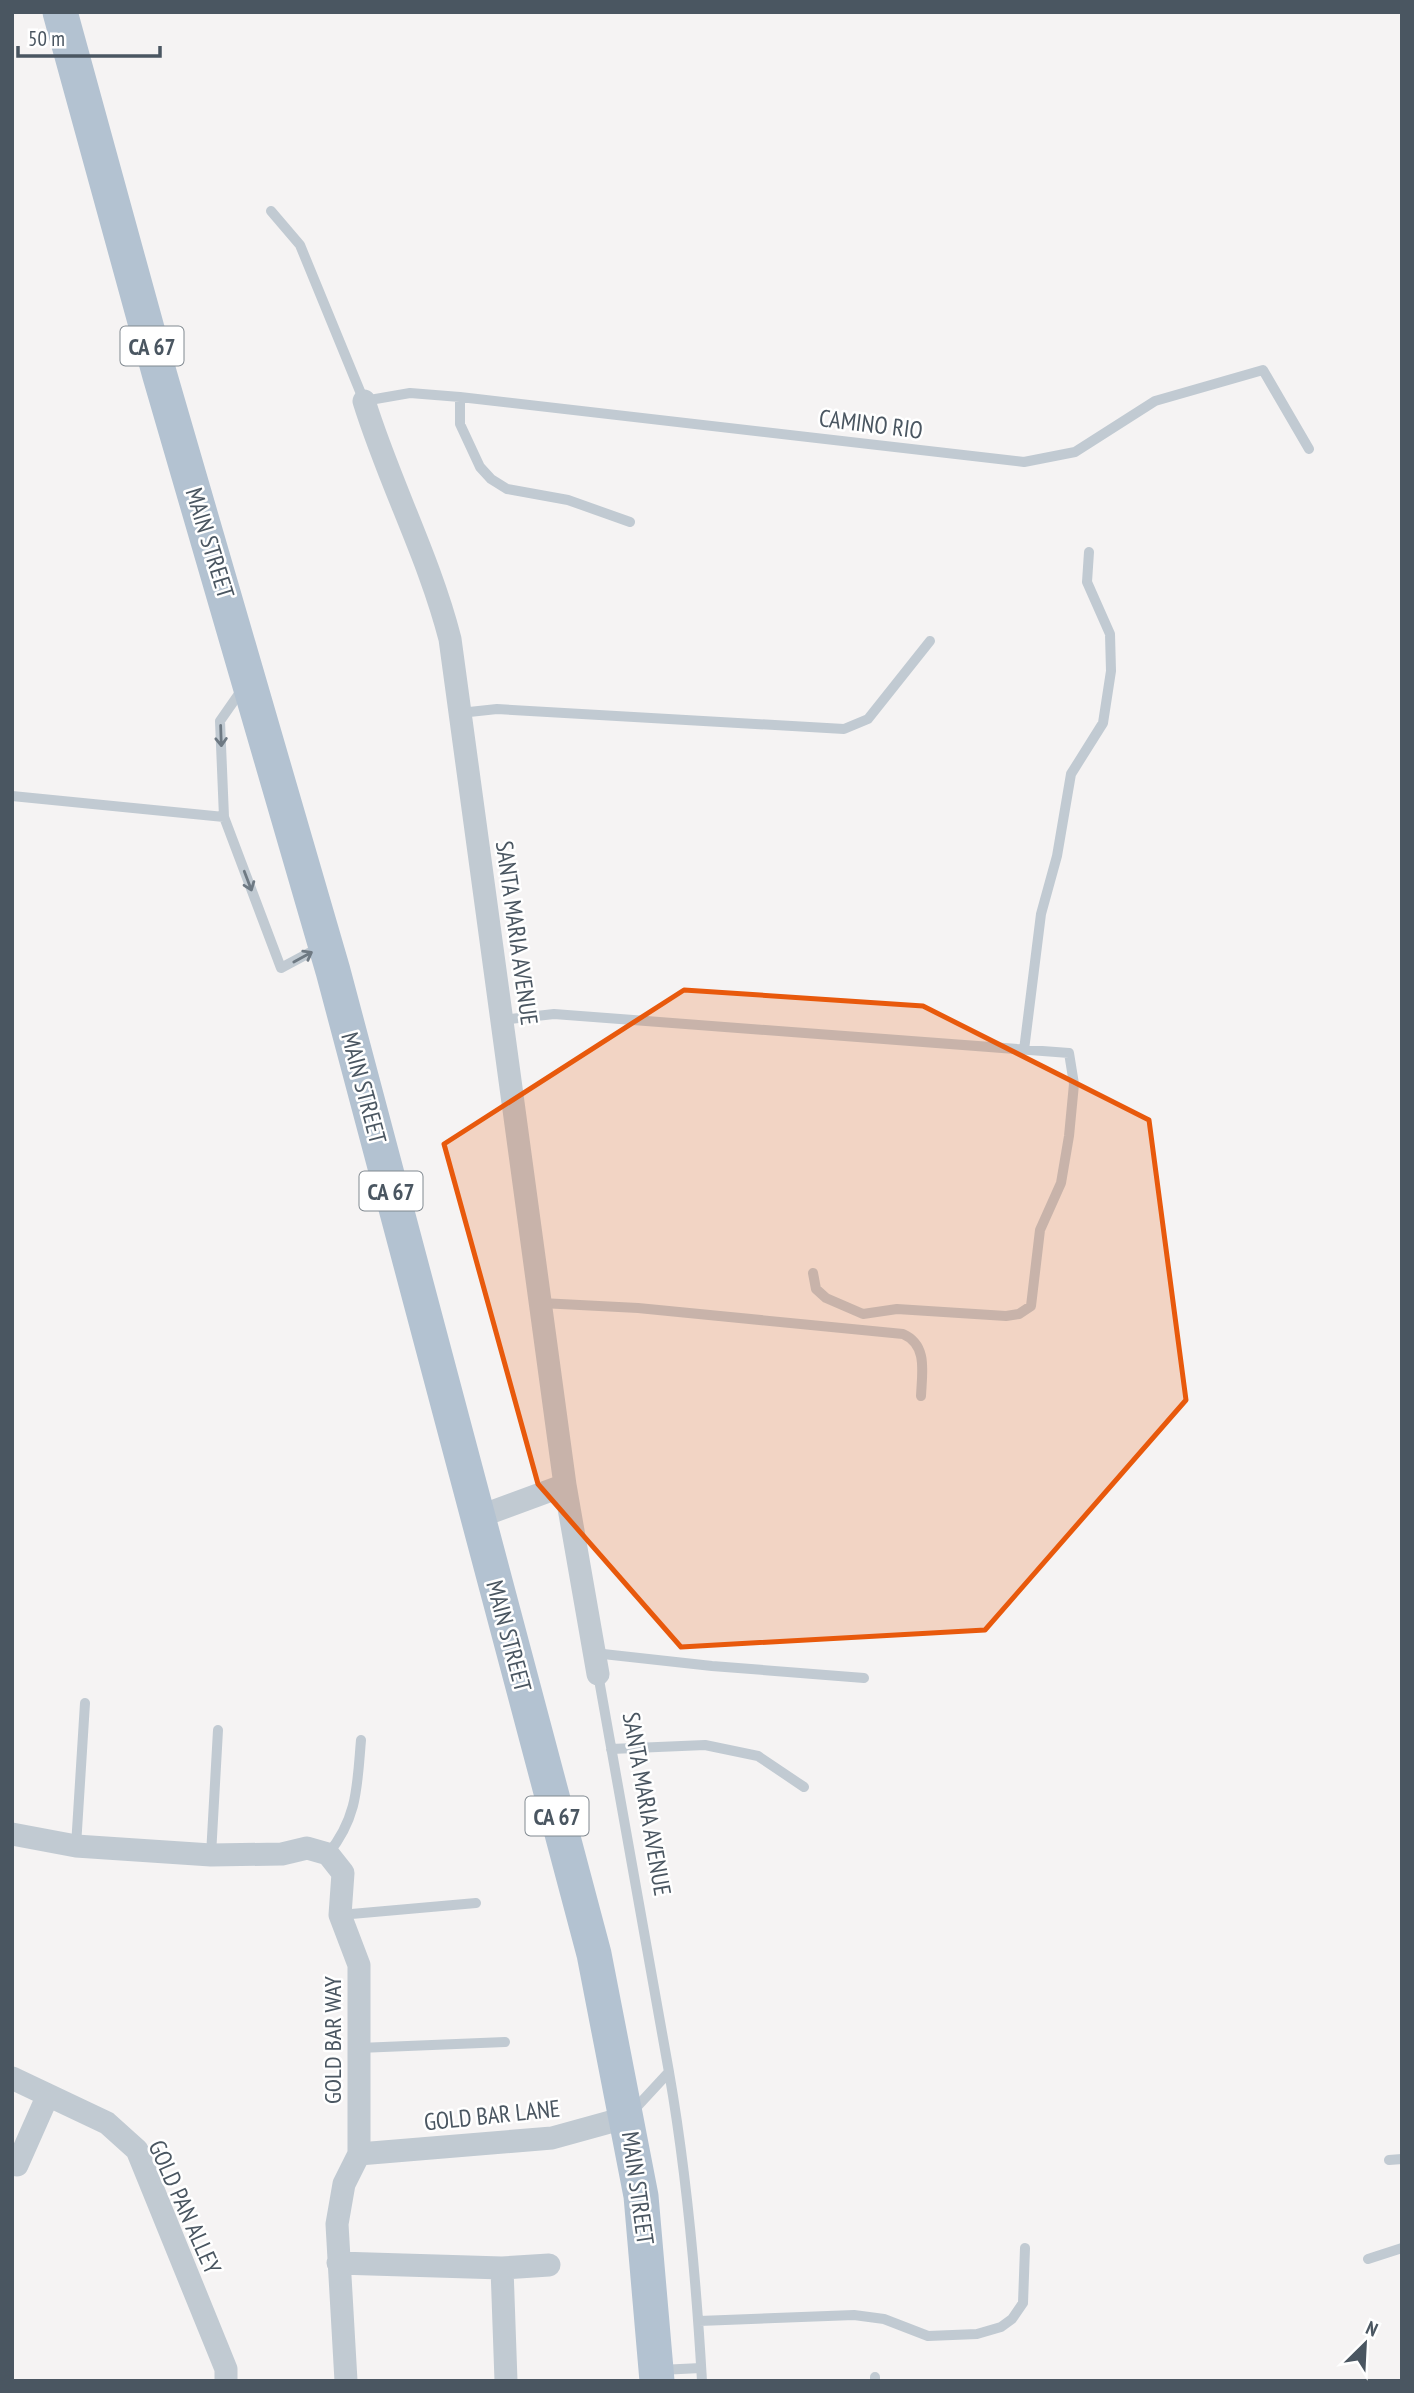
<svg xmlns="http://www.w3.org/2000/svg" width="1414" height="2393" font-family="'PT Sans Narrow',sans-serif">
	<style>
		.lines { fill: none; stroke-linecap: round; stroke-linejoin: round }
		.service { stroke: #c1cad2; stroke-width: 10 }
		.minor { stroke: #c1cad2; stroke-width: 23 }
		.primary { stroke: #b3c2d1; stroke-width: 35 }
		.oneway { stroke: #6e7983 }
		.marked { fill: #e8590c; fill-opacity: 0.2; stroke: #e8590c; stroke-width: 5; stroke-linejoin: round }
		.labels { text-anchor: middle; dominant-baseline: central; stroke-width: 5; stroke-linejoin: round; paint-order: stroke }
		.shield { fill: #fff; stroke: #808990; stroke-width: 2 }
		.shield-label { font-size: 23px; font-weight: bold; fill: #4a5661 }
		.street-label { font-size: 24px; fill: #4a5661; stroke: #fff }
	</style>
	<rect width="100%" height="100%" fill="#f5f3f3"/>
	<g class="lines">
		<!-- service -->
		<path class="service" d="M271,211L300,245L364,401L410,393L460,397L1024,462L1075,452L1155,401L1263,370L1309,449
			M460,397V424L480,467L491,479L507,489L568,500L630,522
			M243,688L220,721L224,817L281,968L322,946
			M460,713L497,709L844,729L868,719L930,641
			M12,796L224,817
			M502,1020L554,1014L1069,1053L1074,1084L1069,1136L1061,1183L1040,1230L1031,1306L1019,1314L1006,1316L897,1309L863,1314L826,1298L816,1289L813,1273
			M1024,1050L1041,914L1057,856L1071,774L1103,723L1111,671L1110,634L1087,582L1089,552
			M541,1303L638,1308L903,1334C928,1345 922,1372 921,1396
			M594,1653L712,1666L864,1678
			M598,1674L669,2072L632,2112
			M611,1749L705,1745L758,1756L804,1787
			M76,1846L85,1703
			M328,1854C358,1817 357,1786 361,1740
			M211,1855L218,1730
			M340,1915L476,1903
			M359,2048L505,2042
			M669,2072C687,2175 696,2277 702,2381
			M1389,2160L1402,2159
			M1368,2259L1402,2248
			M699,2321L854,2315L884,2319L928,2336L977,2334L1001,2327L1012,2319L1023,2303L1025,2248
			M660,2370L701,2368
			M875,2381V2377"/>
		<!-- minor -->
		<path class="minor" d="M364,401C389,482 429,557 450,639L565,1485L598,1674
			M478,1517L565,1485
			M12,1834L76,1846L211,1855L282,1854L307,1848L328,1854L343,1873L340,1915L359,1965V2154L344,2184L337,2224L346,2381
			M12,2078L107,2123L137,2150L226,2369V2381
			M359,2154L552,2138L628,2117
			M17,2165L48,2095
			M338,2263L502,2268L549,2265
			M502,2268L506,2381"/>
		<!-- primary -->
		<path class="primary" d="M60,12L160,376L333,971L594,1954L641,2196L657,2381"/>
	</g>
	<!-- one-way arrows -->
	<defs><path id="oneway-shaft" d="M-6 0H5M1.5-3L5.5 0L1.5 3" fill="none" stroke-width="1.6" stroke-linecap="round" stroke-linejoin="round" transform="scale(1.75)"/></defs>
	<g class="oneway">
		<use href="#oneway-shaft" transform="translate(221 736) rotate(88)"/>
		<use href="#oneway-shaft" transform="translate(248 881) rotate(69)"/>
		<use href="#oneway-shaft" transform="translate(303 957) rotate(-29)"/>
	</g>
	<!-- marked area -->
	<path class="marked" d="M684,990L923,1006L1149,1120L1186,1400L985,1630L681,1647L538,1484L444,1144Z"/>
	<g class="labels">
		<!-- shield labels -->
		<g class="shield">
			<rect x="120.5" y="326.5" width="63" height="39" rx="5"/>
			<rect x="359.5" y="1171.5" width="63" height="39" rx="5"/>
			<rect x="525.5" y="1796.5" width="63" height="39" rx="5"/>
		</g>
		<g class="shield-label">
			<text x="152" y="346">CA 67</text>
			<text x="391" y="1191">CA 67</text>
			<text x="557" y="1816">CA 67</text>
		</g>
		<!-- street labels -->
		<g class="street-label">
			<text transform="translate(871 424) rotate(7)">CAMINO RIO</text>
			<text transform="translate(210 543) rotate(73)">MAIN STREET</text>
			<text transform="translate(517 933) rotate(82)">SANTA MARIA AVENUE</text>
			<text transform="translate(364 1088) rotate(75)">MAIN STREET</text>
			<text transform="translate(509 1636) rotate(75)">MAIN STREET</text>
			<text transform="translate(647 1804) rotate(80)">SANTA MARIA AVENUE</text>
			<text transform="translate(332 2040) rotate(-90)">GOLD BAR WAY</text>
			<text transform="translate(492 2115) rotate(-6)">GOLD BAR LANE</text>
			<text transform="translate(638 2188) rotate(82)">MAIN STREET</text>
			<text transform="translate(185 2207) rotate(66)">GOLD PAN ALLEY</text>
		</g>
	</g>
	<!-- border -->
	<rect width="1414" height="2393" fill="none" stroke="#4a5661" stroke-width="28"/>
	<!-- north arrow -->
	<g transform="translate(1365 2344) rotate(24)" stroke="#ffffff" stroke-width="5" paint-order="stroke">
	<path d="M0-5L12 26L0 18L-12 26Z" fill="#4a5661"/>
	<text y="-10" font-size="19" font-weight="bold" text-anchor="middle" fill="#4a5661">N</text>
	</g>
	<!-- scale -->
	<path d="M18 46v10h142v-10" fill="none" stroke="#4a5661" stroke-width="3.5"/>
	<text x="28" y="46" font-size="21" fill="#4a5661" stroke="#ffffff" stroke-width="5" paint-order="stroke">50 m</text>
</svg>
